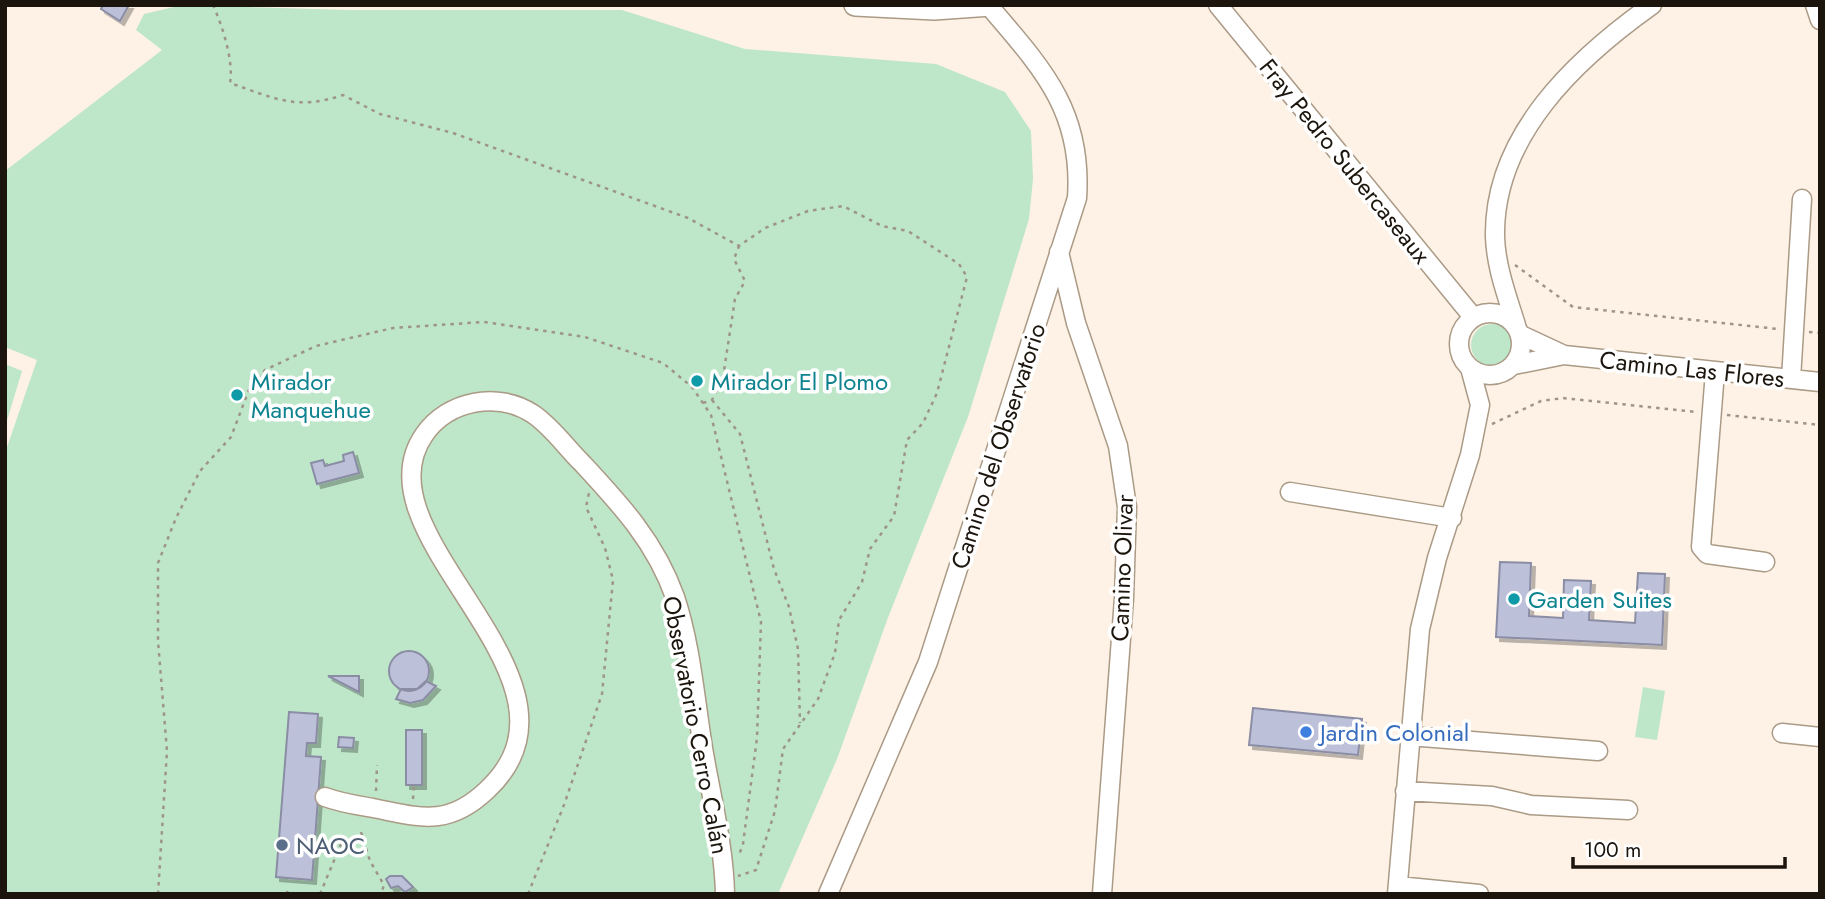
<svg xmlns="http://www.w3.org/2000/svg" width="1825" height="899" font-family="Jost,sans-serif">
	<style>
		.green { fill: #bee6c9 }
		.building { fill: #bdc0d9; stroke: #8a8da4; stroke-width: 2; filter: url(#shadow) }
		.lines { fill: none; stroke-linecap: round; stroke-linejoin: round }
		.minor-casing { stroke: #ab9a86; stroke-width: 21 }
		.major-casing { stroke: #ab9a86; stroke-width: 24 }
		.path { stroke: #9e958a; stroke-width: 2.5; stroke-dasharray: 3.5 5; stroke-linecap: butt }
		.minor { stroke: #fff; stroke-width: 18 }
		.major { stroke: #fff; stroke-width: 21 }
		.culture-dot { fill: #0f9aa8; stroke: #fff; stroke-width: 2.5 }
		.shop-dot { fill: #3f7fe0; stroke: #fff; stroke-width: 2.5 }
		.service-dot { fill: #5c6f8a; stroke: #fff; stroke-width: 2.5 }
		.labels { text-anchor: middle; dominant-baseline: central; stroke-width: 7; stroke-linejoin: round; paint-order: stroke }
		.street-label { font-size: 24px; fill: #1b150d; stroke: #fff }
		.culture-label { font-size: 24px; fill: #0d838f; stroke: #fff; text-anchor: start }
		.shop-label { font-size: 24px; fill: #366cbe; stroke: #fff; text-anchor: start }
		.service-label { font-size: 24px; fill: #4e5e75; stroke: #fff; text-anchor: start }
	</style>
	<defs>
		<filter id="shadow"><feDropShadow dx="4" dy="4" stdDeviation="0" flood-color="#0004"/></filter>
	</defs>
	<rect width="100%" height="100%" fill="#fdf2e5"/>
	<!-- green -->
	<path class="green" d="M182,5L348,10H622L745,49L936,64L1005,92L1031,131L1033,179L1029,219L968,417L889,615L837,759L778,894H5V453L37,360L5,347V171L162,50L136,30L144,14Z
		M1471 345a21 21 0 1 1 42 0a21 21 0 1 1-42 0Z
		M5,364L22,371L5,427Z
		M1643,687L1665,691L1657,740L1635,737Z"/>
	<!-- building -->
	<path class="building" d="M103,5H129L120,21L101,9Z
		M353,452L359,473L317,484L311,463L323,460L325,466L344,461L343,455Z
		M1500,562L1531,563L1529,616L1563,618L1564,580L1591,581L1589,620L1635,623L1638,573L1665,574L1662,645L1496,637Z
		M389 671a20 20 0 1 1 40 0a20 20 0 1 1-40 0Z
		M328,676H359V692Z
		M426,681L436,686L423,700L410,703L396,699L401,689H417Z
		M1253,708L1362,719L1358,755L1249,745Z
		M289,712L318,714L316,743H307L306,756L321,757L312,880L276,877Z
		M406,730H422V785H406Z
		M339,737L354,738L353,748L338,747Z
		M390,876H402L413,887L405,892L398,886L391,888L386,879Z"/>
	<g class="lines">
		<defs>
			<path id="minor" d="M1218,5L1473,317
				M1815,5L1820,20
				M1059,252L1076,323L1118,446L1127,507L1124,598L1102,894
				M1459 344a31 31 0 1 1 62 0a31 31 0 1 1-62 0Z
				M1516,325C1507,296 1496,267 1495,237C1493,136 1576,59 1652,5
				M1521,335L1564,355
				M1514,365L1564,355L1820,382
				M1715,372L1701,547L1707,554L1765,562
				M1791,379L1802,199
				M1290,492L1452,518
				M1782,733L1820,737
				M1409,736L1598,751
				M1405,791L1492,796L1531,805L1628,810
				M325,797C341,803 356,805 373,808C419,817 447,828 487,790C606,679 353,537 424,435C448,400 498,391 533,414C551,426 566,447 581,462C620,504 655,541 675,597C691,645 695,698 703,748C711,796 724,845 725,894
				M1398,886L1479,894
				M828,894L928,662L1077,198C1083,111 1042,68 989,6
				M1397,894L1420,629L1437,558L1470,455L1480,405L1470,368"/>
			<path id="major" d="M855,5L934,9L991,5"/>
		</defs>
		<!-- minor casing -->
		<use href="#minor" class="minor-casing"/>
		<!-- major casing -->
		<use href="#major" class="major-casing"/>
		<!-- path -->
		<path class="path" d="M213,5C222,25 234,61 230,83C274,98 296,111 343,95L380,114L453,133L688,218L739,246L765,228L808,211L843,206L882,226L908,231L959,264L967,277L937,393L923,423L907,440L894,516L870,549L862,582L839,620L835,653L818,699L783,749L775,811L756,870L738,876
			M1515,265L1573,307L1778,329
			M1809,332L1820,333
			M712,400L740,434L774,569L789,607L798,649L800,723
			M703,403L712,400L723,377L735,299L745,281L734,259L739,246
			M1727,415L1820,425
			M1492,424L1541,401L1563,398L1696,412
			M376,791L377,765
			M413,799L414,785
			M361,832L370,861L384,885L381,894
			M158,894L167,751L158,641V563L176,518L200,471L231,437L250,387L265,370L316,346L393,328L484,322L585,337L663,363L692,387L711,415L761,622L757,738L743,844L739,855
			M286,894L290,888
			M320,894L346,832
			M528,894L564,805L602,694L613,580L605,548L586,507L589,493"/>
		<!-- minor -->
		<use href="#minor" class="minor"/>
		<!-- major -->
		<use href="#major" class="major"/>
	</g>
	<!-- markers -->
	<g class="culture-dot">
		<circle cx="697" cy="381" r="7"/>
		<circle cx="237" cy="395" r="7"/>
		<circle cx="1514" cy="599" r="7"/>
	</g>
	<circle class="shop-dot" cx="1306" cy="732" r="7"/>
	<circle class="service-dot" cx="282" cy="845" r="7"/>
	<g class="labels">
		<!-- street labels -->
		<g class="street-label">
			<text transform="translate(1345 161) rotate(51)">Fray Pedro Subercaseaux</text>
			<text transform="translate(1692 369) rotate(6)">Camino Las Flores</text>
			<text transform="translate(998 446) rotate(-72)">Camino del Observatorio</text>
			<text transform="translate(1122 568) rotate(-88)">Camino Olivar</text>
			<text transform="translate(696 725) rotate(79)">Observatorio Cerro Calán</text>
		</g>
		<!-- culture labels -->
		<g class="culture-label">
			<text x="251" y="381">Mirador<tspan x="251" dy="28">Manquehue</tspan></text>
			<text x="711" y="381">Mirador El Plomo</text>
			<text x="1528" y="599">Garden Suites</text>
		</g>
		<!-- shop labels -->
		<g class="shop-label">
			<text x="1320" y="732">Jardin Colonial</text>
		</g>
		<!-- service labels -->
		<g class="service-label">
			<text x="296" y="845">NAOC</text>
		</g>
	</g>
	<!-- border -->
	<rect width="1825" height="899" fill="none" stroke="#1b150d" stroke-width="14"/>
	<!-- scale -->
	<path d="M1573 857v10h212v-10" fill="none" stroke="#1b150d" stroke-width="3.5"/>
	<text x="1584" y="857" font-size="21" fill="#1b150d" stroke="#ffffff" stroke-width="5" paint-order="stroke">100 m</text>
</svg>
